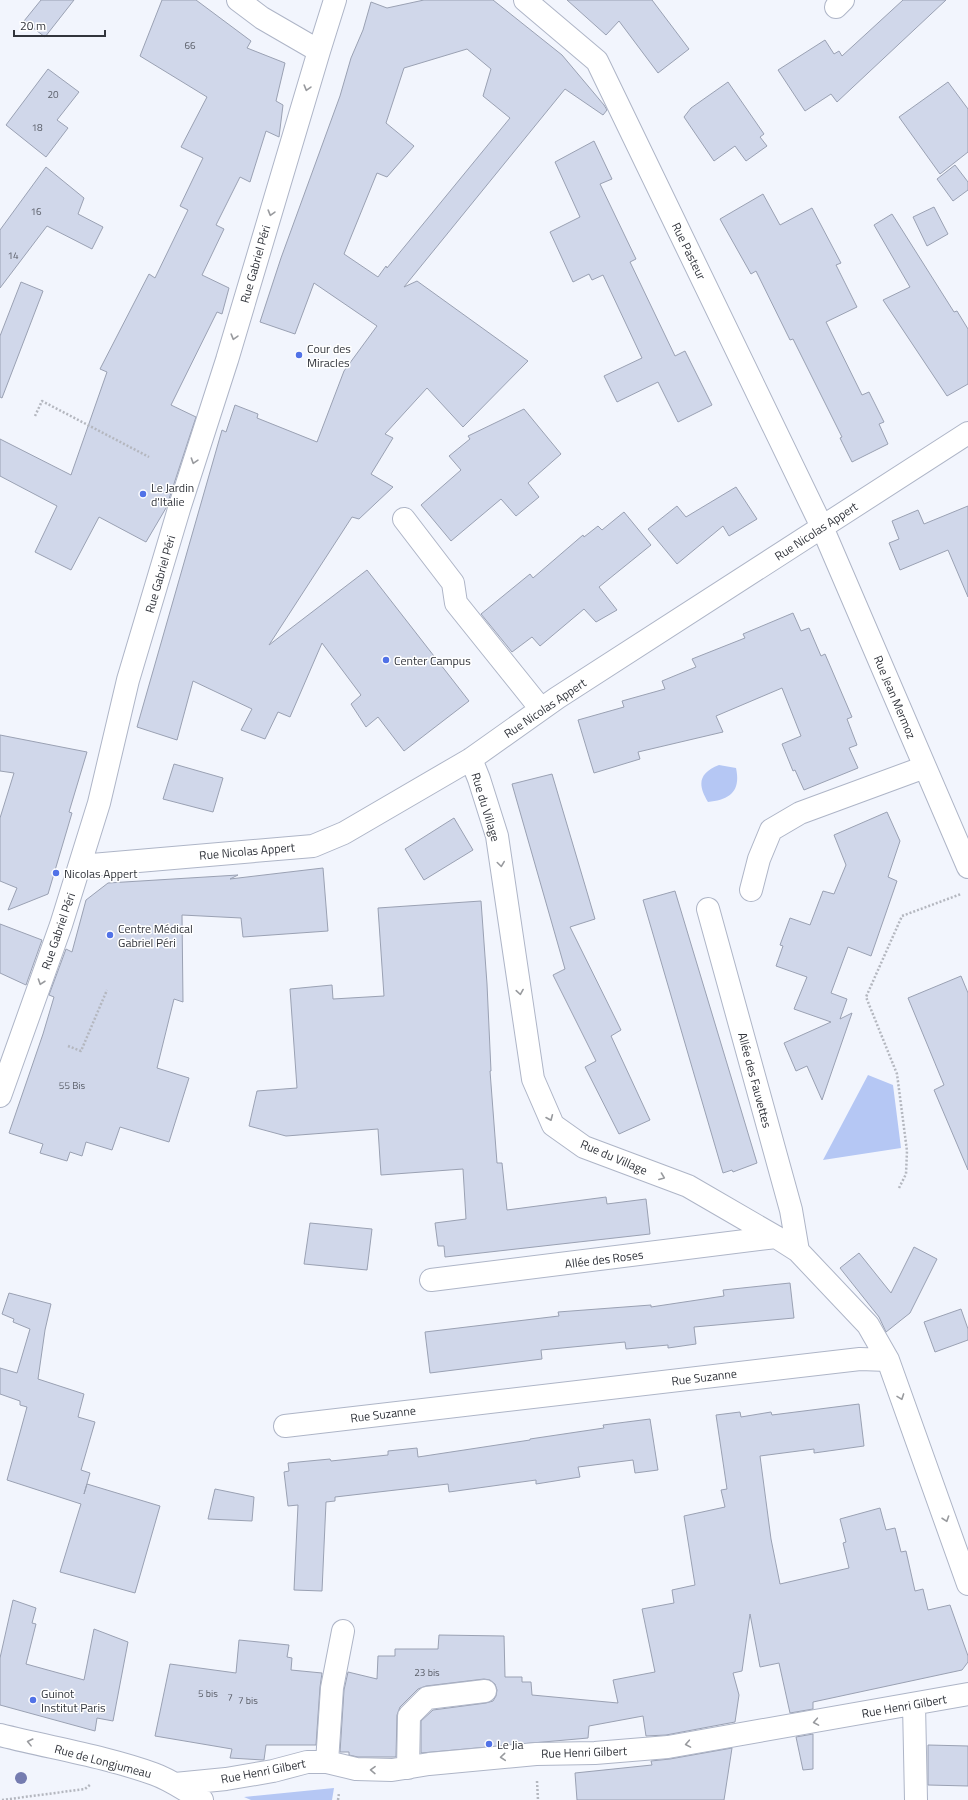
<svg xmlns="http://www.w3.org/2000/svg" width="968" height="1800" font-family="'Titillium Web',sans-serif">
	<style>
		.green { fill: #b5c7f4 }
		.building { fill: #d0d7ea; stroke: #9aa1b3; fill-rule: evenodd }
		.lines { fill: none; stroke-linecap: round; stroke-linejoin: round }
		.minor-casing { stroke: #aeb5c7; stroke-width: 24 }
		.path { stroke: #b4b7bf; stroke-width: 2.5; stroke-dasharray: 2 2; stroke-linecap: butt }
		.minor { stroke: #fff; stroke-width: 22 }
		.tree { fill: #757cb0 }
		.oneway { stroke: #989a9e }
		.poi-dot { fill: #5172e7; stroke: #fff; stroke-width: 1.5 }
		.labels { text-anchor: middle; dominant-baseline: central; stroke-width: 3; stroke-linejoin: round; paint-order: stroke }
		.number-label { font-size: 10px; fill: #5a5e68 }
		.street-label { font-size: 12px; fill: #32353c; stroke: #fff }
		.poi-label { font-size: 12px; fill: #32353c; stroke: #fff; text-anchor: start }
	</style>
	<rect width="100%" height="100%" fill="#f2f5fd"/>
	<!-- green -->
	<path class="green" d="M719,765L736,768C741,791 730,800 708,802C697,784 699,773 719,765Z
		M868,1075L893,1085L901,1148L823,1160Z
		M334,1788L332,1800H251L244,1797Z"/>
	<!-- building -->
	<path class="building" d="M41,0H74L45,37L24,21Z
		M162,0H196L251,41L247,48L285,63L276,101L283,105L279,137L266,131L250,182L240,177L216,225L224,229L202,275L229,288L222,314L217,312L171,405L196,417L166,508L146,542L99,517L71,570L35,552L57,506L0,476V439L71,475L107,372L100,369L149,274L155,278L188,210L180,206L203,158L181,147L207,97L140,56Z
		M424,0H493L562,55L604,105L607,110L603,115L565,89L404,287L417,281L528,361L463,427L427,388L385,434L393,438L371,474L393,487L359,519L352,517L269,645L367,570L469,701L404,751L378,717L366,727L351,704L361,695L322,643L290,717L278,712L265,739L241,730L252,709L193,681L177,740L137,727L222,430L226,432L235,405L258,414L257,418L317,442L344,371L377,326L314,283L295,334L260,322L281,258L340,96L351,58L363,30L371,2L387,8ZM467,49L491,69L483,96L510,118L387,268L386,266L378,277L344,254L377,173L387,177L414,146L386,123L404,68Z
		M567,0H652L689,49L658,73L619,21L606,35Z
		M903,0H946L837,102L831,94L805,111L778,70L825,40L834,54L839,51L842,56Z
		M48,69L79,92L57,120L68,128L46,157L6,125Z
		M728,82L764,134L760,137L767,146L746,161L735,146L714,161L684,117L691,108Z
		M948,82L968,109V152L940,174L899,117Z
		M594,141L612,179L600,184L636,259L630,262L675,356L685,351L712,405L678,422L658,382L617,402L604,376L642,358L603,275L592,280L589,274L573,282L550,232L580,217L555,162Z
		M955,165L968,182V190L953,201L937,179Z
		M46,167L84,198L78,214L103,227L92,249L47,226L0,288V230Z
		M763,194L780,225L812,208L841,263L836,265L857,307L826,322L862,395L869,392L884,422L879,424L888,444L852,462L840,438L842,437L793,339L790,340L756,271L751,274L720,219Z
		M934,207L948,234L927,246L913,217Z
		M892,214L954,312L957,311L968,329V384L947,396L883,300L910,287L874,225Z
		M21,282L43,291L2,398L0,397V336Z
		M524,409L561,454L528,483L539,497L516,516L501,499L451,541L421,505L461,470L449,456L470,439L468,436Z
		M736,487L757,519L729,536L723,526L677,564L648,529L677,506L686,517Z
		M968,506V597L948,550L900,570L889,543L899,539L892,521L918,510L924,524Z
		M624,512L651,545L599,587L617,610L596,622L584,609L540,646L532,637L512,652L481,614L530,574L533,578L583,535L584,537L598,526L602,530Z
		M793,613L801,631L809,628L821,656L825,654L852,717L847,719L857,745L849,748L858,768L804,790L795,770L793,771L782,744L801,736L782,688L716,716L723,732L638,752L640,759L594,773L578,720L624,707L622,701L665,689L662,681L696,667L692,659L745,638L743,634Z
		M0,735L87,752L69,812L72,813L48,894L8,910L17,888L0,881V818L14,773L0,771Z
		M174,764L223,778L213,812L163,799Z
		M552,774L595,919L570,927L621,1030L611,1036L650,1120L619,1134L585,1067L596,1061L553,975L565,969L512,784Z
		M887,812L900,841L888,877L897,881L871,956L848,947L831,993L847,999L840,1019L852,1013L822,1100L807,1066L796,1071L784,1043L831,1022L794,1009L807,977L776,966L783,946L780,945L790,918L810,925L823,891L834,894L846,865L834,835Z
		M454,818L473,850L424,880L405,849Z
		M323,868L328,931L243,937L241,918L182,915L183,1002L174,999L157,1068L189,1078L169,1142L120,1127L112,1150L86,1142L82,1156L70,1152L67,1161L40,1153L43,1144L9,1133L43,1034L54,997L49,995L66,949L72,952L86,900L108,883L238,875L230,879Z
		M675,891L757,1163L733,1172L732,1170L723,1173L643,900Z
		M481,901L487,984L491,1071H490L497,1163H502L507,1210L606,1197L607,1204L646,1199L650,1234L445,1257L444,1246H438L435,1223L466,1219L463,1169L381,1175L378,1129L286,1136L249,1126L257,1091L297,1088L290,989L332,985L333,999L384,996L378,908Z
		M0,924L42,940L26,985L0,973Z
		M961,976L968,993V1170L934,1090L944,1085L908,998Z
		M310,1223L372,1229L367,1270L304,1264Z
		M914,1247L937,1259L910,1313L886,1332L879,1317L840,1268L859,1253L891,1293Z
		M790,1283L794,1318L694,1327L696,1344L668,1348V1345L626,1349L625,1342L541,1350L542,1359L430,1373L425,1332L559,1316L558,1312L651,1305V1307L724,1296L723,1290Z
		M9,1293L51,1304L45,1330L38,1379L84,1394L78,1417L95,1422L81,1470L90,1473L84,1494L87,1484L160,1506L135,1593L60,1572L81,1504L7,1480L27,1407L20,1405V1401L0,1394V1368L17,1373L30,1329L13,1322L14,1319L2,1314Z
		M961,1309L968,1329V1340L935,1352L924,1322Z
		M859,1404L864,1446L814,1453V1449L760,1456L771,1539L780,1584L849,1568L843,1543L846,1542L840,1519L880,1508L886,1530L895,1528L901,1552L906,1551L915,1591L923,1589L928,1610L950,1605L968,1656V1662L962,1670L813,1702V1709L790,1713L779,1663L760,1667L750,1614L742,1671L733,1673L739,1695L735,1722L666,1735L646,1736L643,1716L589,1726L588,1738L421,1753V1721L433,1710L486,1703L493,1701L496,1696L497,1690L495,1684L490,1680L484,1679L426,1686L418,1689L400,1707L397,1715L396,1757H358L349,1755V1752H340L344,1690L348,1672L377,1679L378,1656H395V1649H438L439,1635L504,1636L505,1677H522V1682H531L532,1695L618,1703L613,1680L655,1672L642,1609L674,1603L672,1590L695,1585L684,1516L725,1507L721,1490L727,1489L716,1415L740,1412L741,1417L771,1412L772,1415Z
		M650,1419L658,1470L635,1473L633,1460L578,1467L580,1477L536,1484V1480L449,1492L448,1484L335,1497V1501L326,1502L322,1591L294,1590L298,1505L288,1506L284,1472L289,1471L288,1463L330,1459L331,1461L388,1455V1451L417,1448L418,1457L530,1440V1439L604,1428L603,1425Z
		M215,1489L254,1497L252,1521L208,1519Z
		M13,1600L36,1608L32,1623L36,1624L26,1664L84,1680L94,1629L128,1642L113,1721L97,1718L95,1731L0,1705V1658Z
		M239,1640L289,1645L287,1657L292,1658L291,1670L322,1673L320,1687L316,1745H266L264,1760H263L230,1758L232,1749L155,1736L170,1664L236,1673Z
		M813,1734V1769L803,1770L796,1737Z
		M928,1745L968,1746V1786L928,1785Z
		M732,1748L724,1800H577L575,1773L652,1765L651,1761L670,1759Z"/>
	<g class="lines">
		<defs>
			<path id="minor" d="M238,0L262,18L319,51
				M525,0L597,61L822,527L968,867
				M836,7L843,0
				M404,519L453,583L456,603L541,709
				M471,759L479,779L497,836L533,1079L553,1125L584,1147L688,1186L776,1237L798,1251L868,1325L888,1360L968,1584
				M80,866L313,846L344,833L471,759L557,698L968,433
				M751,890L759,859L771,830L800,813L925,767
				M708,909L791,1210L798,1251
				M0,1096L61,925L99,803L128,680L179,509L227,360L319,51L335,0
				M431,1280L776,1237
				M285,1426L860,1359L888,1360
				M914,1704L916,1800
				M0,1735C51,1748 104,1756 154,1774C171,1780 186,1791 202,1800
				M327,1762L332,1688L343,1631
				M408,1768L409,1716L427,1698L485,1691
				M175,1784L226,1779L273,1771L307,1762H327L356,1769L392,1770L429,1764L536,1754L595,1753L668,1747L968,1694"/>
		</defs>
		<!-- minor casing -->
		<use href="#minor" class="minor-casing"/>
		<!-- path -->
		<path class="path" d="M35,416L42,401L149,457
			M68,1046L81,1051L107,990
			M899,1188L906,1174L907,1151L897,1074L866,997L902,916L961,894
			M537,1781L538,1800
			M2,1800L85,1789L91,1784
			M338,1800L339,1793"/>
		<!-- minor -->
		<use href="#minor" class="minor"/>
	</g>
	<!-- trees -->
	<circle class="tree" cx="21" cy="1778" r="6"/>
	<!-- one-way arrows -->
	<defs><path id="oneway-chevron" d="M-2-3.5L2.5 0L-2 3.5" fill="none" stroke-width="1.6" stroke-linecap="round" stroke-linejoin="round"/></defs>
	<g class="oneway">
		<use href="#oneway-chevron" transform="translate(307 88) rotate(106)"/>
		<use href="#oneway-chevron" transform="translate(271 213) rotate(106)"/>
		<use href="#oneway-chevron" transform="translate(234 337) rotate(106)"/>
		<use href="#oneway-chevron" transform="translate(194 461) rotate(108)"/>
		<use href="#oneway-chevron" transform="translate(501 864) rotate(82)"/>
		<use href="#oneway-chevron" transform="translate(41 982) rotate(109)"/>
		<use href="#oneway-chevron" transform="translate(520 992) rotate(81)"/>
		<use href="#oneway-chevron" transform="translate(550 1118) rotate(67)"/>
		<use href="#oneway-chevron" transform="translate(662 1177) rotate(21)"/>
		<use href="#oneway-chevron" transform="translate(901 1397) rotate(70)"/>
		<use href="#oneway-chevron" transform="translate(946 1519) rotate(71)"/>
		<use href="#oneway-chevron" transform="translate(816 1722) rotate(170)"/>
		<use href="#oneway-chevron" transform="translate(30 1742) rotate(-166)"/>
		<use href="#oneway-chevron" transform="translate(688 1744) rotate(170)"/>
		<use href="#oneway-chevron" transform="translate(503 1757) rotate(175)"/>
		<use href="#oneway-chevron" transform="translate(373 1770) rotate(-179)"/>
	</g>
	<!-- markers -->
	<g class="poi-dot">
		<circle cx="299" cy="355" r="4"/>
		<circle cx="143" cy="494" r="4"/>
		<circle cx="386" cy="660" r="4"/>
		<circle cx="56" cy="873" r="4"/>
		<circle cx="110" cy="935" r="4"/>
		<circle cx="33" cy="1700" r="4"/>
		<circle cx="489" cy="1744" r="4"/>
	</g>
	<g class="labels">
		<!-- number labels -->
		<g class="number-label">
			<text x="190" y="45">66</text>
			<text x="53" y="94">20</text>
			<text x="37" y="127">18</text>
			<text x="36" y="211">16</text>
			<text x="13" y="255">14</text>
			<text x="72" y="1085">55 Bis</text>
			<text x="427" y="1672">23 bis</text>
			<text x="208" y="1693">5 bis</text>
			<text x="230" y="1697">7</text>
			<text x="248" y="1700">7 bis</text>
		</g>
		<!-- street labels -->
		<g class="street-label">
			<text transform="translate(689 251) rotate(64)">Rue Pasteur</text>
			<text transform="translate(255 264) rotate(-74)">Rue Gabriel Péri</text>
			<text transform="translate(816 531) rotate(-33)">Rue Nicolas Appert</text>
			<text transform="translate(160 574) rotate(-74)">Rue Gabriel Péri</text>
			<text transform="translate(895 697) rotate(67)">Rue Jean Mermoz</text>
			<text transform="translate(545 708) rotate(-34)">Rue Nicolas Appert</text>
			<text transform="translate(486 807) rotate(73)">Rue du Village</text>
			<text transform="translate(247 851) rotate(-5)">Rue Nicolas Appert</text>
			<text transform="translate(58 931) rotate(-71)">Rue Gabriel Péri</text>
			<text transform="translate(755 1080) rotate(75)">Allée des Fauvettes</text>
			<text transform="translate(614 1157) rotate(23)">Rue du Village</text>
			<text transform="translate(604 1259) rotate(-7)">Allée des Roses</text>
			<text transform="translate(704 1377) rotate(-7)">Rue Suzanne</text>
			<text transform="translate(383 1414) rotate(-7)">Rue Suzanne</text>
			<text transform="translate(904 1706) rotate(-10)">Rue Henri Gilbert</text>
			<text transform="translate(584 1752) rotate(-2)">Rue Henri Gilbert</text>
			<text transform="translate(103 1761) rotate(15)">Rue de Longjumeau</text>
			<text transform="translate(263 1771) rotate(-11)">Rue Henri Gilbert</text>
		</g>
		<!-- poi labels -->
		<g class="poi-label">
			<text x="307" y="348">Cour des<tspan x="307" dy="14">Miracles</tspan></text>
			<text x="151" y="487">Le Jardin<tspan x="151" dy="14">d'Italie</tspan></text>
			<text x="394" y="660">Center Campus</text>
			<text x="64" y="873">Nicolas Appert</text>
			<text x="118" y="928">Centre Médical<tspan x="118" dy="14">Gabriel Péri</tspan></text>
			<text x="41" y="1693">Guinot<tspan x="41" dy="14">Institut Paris</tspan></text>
			<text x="497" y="1744">Le Jia</text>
		</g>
	</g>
	<!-- scale -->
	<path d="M14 30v6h91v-6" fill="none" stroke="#32353c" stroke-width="2"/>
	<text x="20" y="30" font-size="12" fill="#32353c" stroke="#ffffff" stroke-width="3" paint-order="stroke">20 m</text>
</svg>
